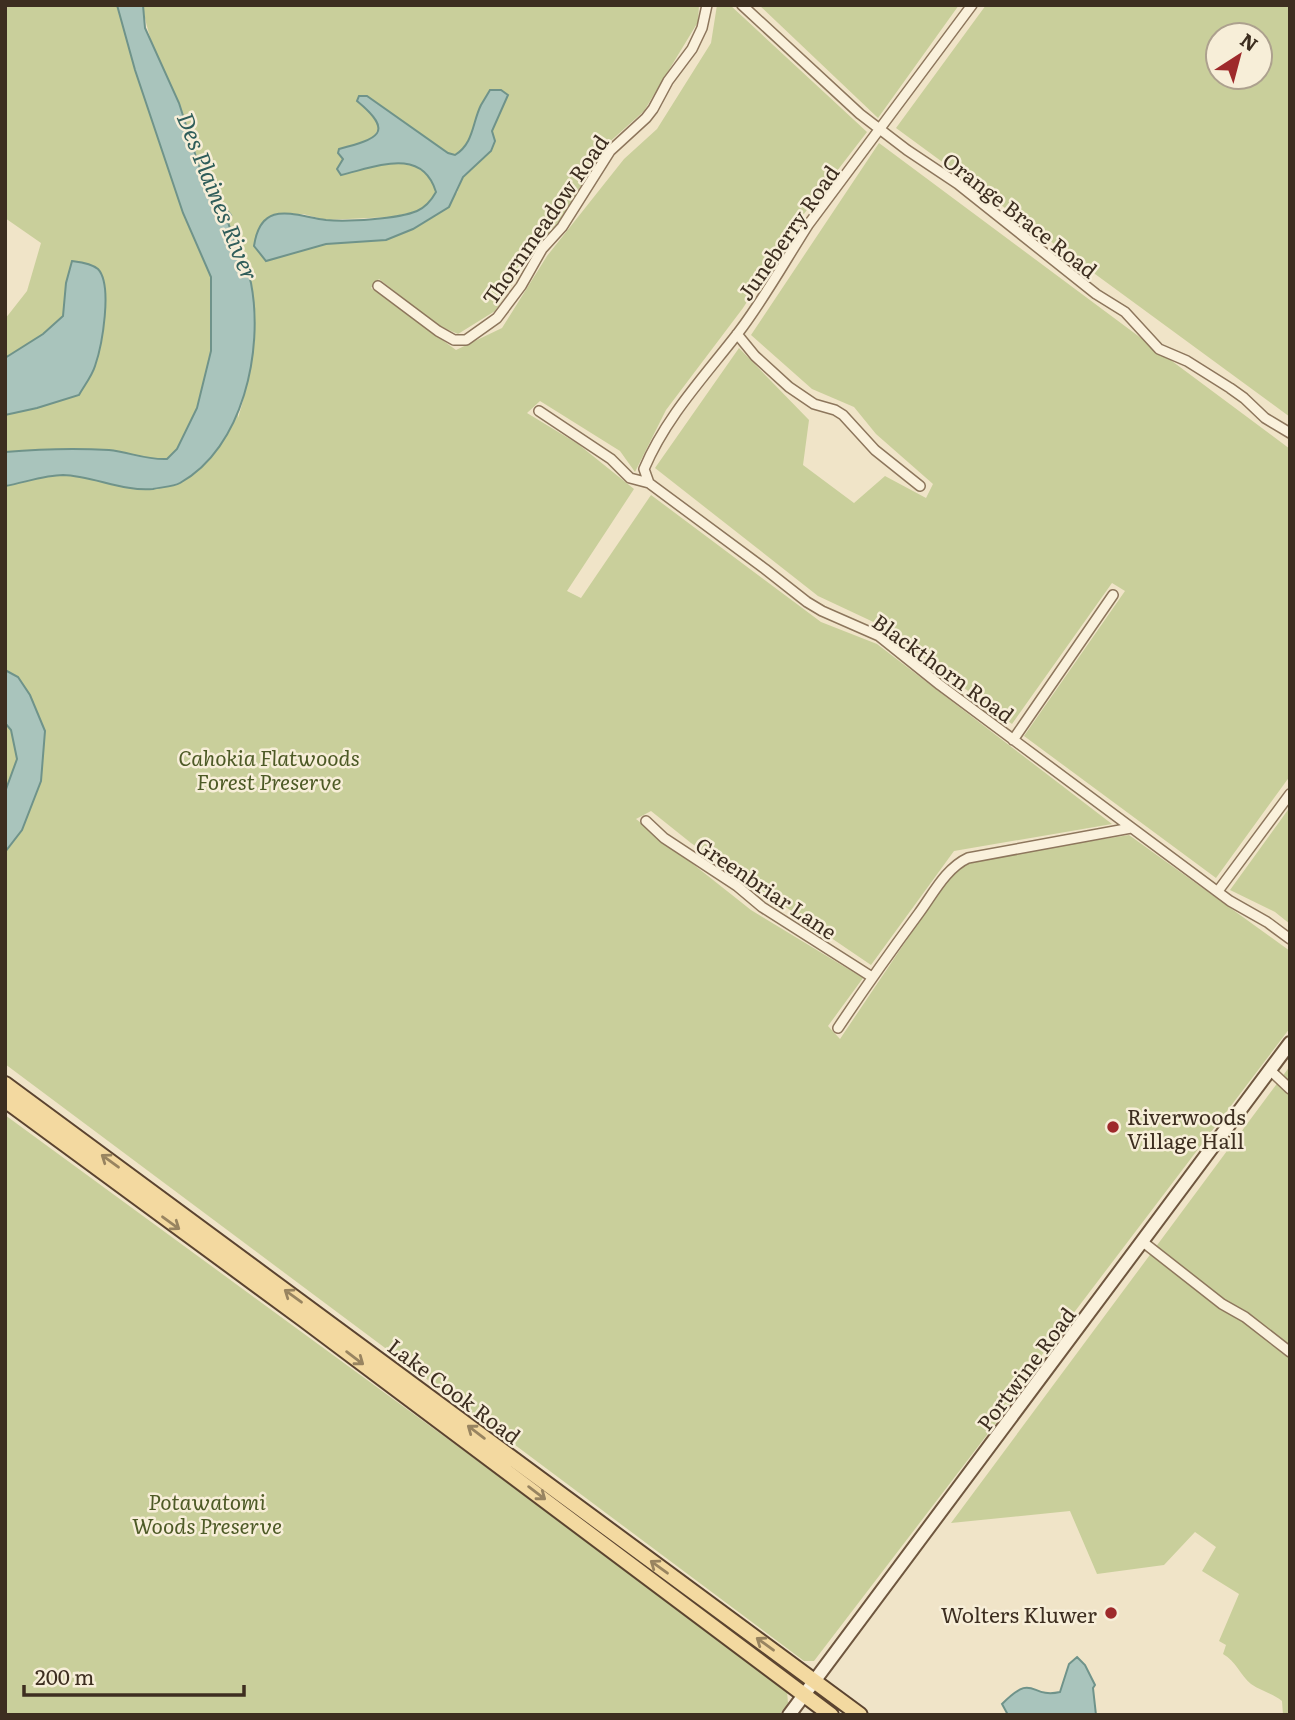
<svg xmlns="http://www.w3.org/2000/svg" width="1295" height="1720" font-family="Literata,serif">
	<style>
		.green { fill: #c9cf9b; fill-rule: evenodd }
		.water { fill: #a9c4bc; stroke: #6f938a; stroke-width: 2 }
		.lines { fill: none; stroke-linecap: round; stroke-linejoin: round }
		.street-casing { stroke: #8d765c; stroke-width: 12 }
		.secondary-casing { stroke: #6f573f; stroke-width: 16 }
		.primary-casing { stroke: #5b4430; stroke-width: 18 }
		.street { stroke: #faf1dc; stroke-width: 9 }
		.secondary { stroke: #faf1dc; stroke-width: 12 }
		.primary { stroke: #f3d9a0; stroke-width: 14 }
		.oneway { stroke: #988460 }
		.poi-dot { fill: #9e2a2b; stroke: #f7eed8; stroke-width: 2.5 }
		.labels { text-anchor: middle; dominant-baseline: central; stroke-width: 5; stroke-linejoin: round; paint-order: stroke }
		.street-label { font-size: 21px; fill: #3d2e20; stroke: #f7eed8 }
		.park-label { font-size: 21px; font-style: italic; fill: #4d5a26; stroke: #f7eed8 }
		.poi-label { font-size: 21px; fill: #3d2e20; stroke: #f7eed8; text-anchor: start }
		.water-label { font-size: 23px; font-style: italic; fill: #2f5d5a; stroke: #f7eed8 }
	</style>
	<rect width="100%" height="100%" fill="#f0e4c8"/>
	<!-- green -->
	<path class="green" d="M5,5H137L146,44L238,267V418C251,378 261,319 250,278C244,257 232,239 227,218L230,214C197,180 196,143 178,102C164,70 147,41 143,5H699L698,22L644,111L605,146L560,220L535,249L495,311L458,334L437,325L379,279L371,288L456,350L502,328L547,256L624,159L657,129L711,43L717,5H730L867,132L800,219L743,308L666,410L635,472L620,451L540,401L527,413L578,444L634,489L567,591L581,598L651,495L821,622L877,644L1112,824L954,851L871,965L691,843L651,811L636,819L751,910L863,978L828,1026L840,1039L959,862L1129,835L1290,951V1028L1016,1389L1019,1393L814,1661H804L5,1064V319L27,291L41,243L5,218ZM357,101L379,105L448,154L456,155C472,144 475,124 481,106L495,141L491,151L463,177L457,193L386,240L326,244L266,261L256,237L265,221L303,214L326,220L390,217L419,211L430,202L436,192C421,146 376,167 341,175L340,164C361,135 403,139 357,101Z
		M759,5H959L878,118Z
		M986,5H1290V417L896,128ZM1218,35H1260V77H1218Z
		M879,143L1290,449V776L1216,878L1024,736L1125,591L1112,583L1012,724L882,626L818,596L655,468L739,348L809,420L803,465L854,503L885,476L926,498L933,484L876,434L854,407L812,389L751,335Z
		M1290,807V924L1275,912L1230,890Z
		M1290,1066V1715H1283L1282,1701C1272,1693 1261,1691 1251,1684C1240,1675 1236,1661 1223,1654L1226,1645L1219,1641L1239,1594L1202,1571L1216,1547L1195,1532L1164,1565L1097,1574L1070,1511L951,1523Z
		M5,1115L590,1543L787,1691L788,1703L779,1715H5Z"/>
	<!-- water -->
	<path class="water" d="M117,5H143L145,28L179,103L199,166L210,189L231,215L227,218C232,241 246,260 251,283C264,350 243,448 180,483C173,487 161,487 153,489C124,492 93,476 63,475C45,475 23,483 5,486V452C40,449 74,448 109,450C129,452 146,460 167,459L177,449L197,408L211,351V277L183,213L135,70Z
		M490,90H501L508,95L492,131L495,141L491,151L463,177L449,207L413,229L386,240L326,244L266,261L254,246C261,198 295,216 326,220C347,222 398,219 417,211C426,207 431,201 436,192C422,146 376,167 341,175L337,169L343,159L338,153L339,149C377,139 396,133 357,101L359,96H367L448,153L455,155C474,143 472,123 481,105C484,100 487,95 490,90Z
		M72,261C80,262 91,263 98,269C113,285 102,346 95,366C92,376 84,386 79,395L37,408L5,415V358L43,334L63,316L66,283Z
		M5,670L18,677L30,695L45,731L41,781L22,830L5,852V792L17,759L11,730L5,723Z
		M1077,1657L1085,1665L1095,1685L1093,1688L1096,1715H1008L1002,1704C1035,1671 1029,1699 1060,1692L1069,1664Z"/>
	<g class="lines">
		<defs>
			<path id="street" d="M742,5L860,114L907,150L958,184L1096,294L1125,312L1159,349L1187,361L1230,388L1244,398L1265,418L1290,433
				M378,286L438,331L454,340H466L497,318L521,286L542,249L562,227L610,151L646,118L653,109L668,81L692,49L702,28L707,5
				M737,334L755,356L789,387L814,404L835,410L843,415L875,450L920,486
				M539,411L611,459L630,478L649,483L765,569L807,602L822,611L879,636L940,685L1230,901L1267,922L1290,939
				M649,483L644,469C666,417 704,377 738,333C764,299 785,261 808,225L972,5
				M1013,740L1113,595
				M646,821L664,838L737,886L762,907L872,977
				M1218,891L1290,794
				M838,1028C864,989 891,951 919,913C933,894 946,868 968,858L1131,828
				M1270,1070L1290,1089
				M1143,1242L1222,1304L1245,1317L1290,1352"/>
			<path id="secondary" d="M789,1715L1290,1043"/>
			<path id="primary" d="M5,1084L860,1715
				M5,1100L303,1319L831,1715"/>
		</defs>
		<!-- street casing -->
		<use href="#street" class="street-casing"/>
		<!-- secondary casing -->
		<use href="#secondary" class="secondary-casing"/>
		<!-- primary casing -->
		<use href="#primary" class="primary-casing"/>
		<!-- street -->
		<use href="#street" class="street"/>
		<!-- secondary -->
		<use href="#secondary" class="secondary"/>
		<!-- primary -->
		<use href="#primary" class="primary"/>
	</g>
	<!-- one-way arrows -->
	<defs><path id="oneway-shaft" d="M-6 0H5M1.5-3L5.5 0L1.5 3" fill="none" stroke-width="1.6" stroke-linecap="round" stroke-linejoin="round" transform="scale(1.75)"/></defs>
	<g class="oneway">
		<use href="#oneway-shaft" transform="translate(110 1161) rotate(-144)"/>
		<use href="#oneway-shaft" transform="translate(171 1223) rotate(36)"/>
		<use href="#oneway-shaft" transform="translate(293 1296) rotate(-144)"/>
		<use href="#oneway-shaft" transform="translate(355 1358) rotate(37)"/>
		<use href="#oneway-shaft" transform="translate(476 1432) rotate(-143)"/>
		<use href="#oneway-shaft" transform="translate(537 1493) rotate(37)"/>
		<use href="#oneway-shaft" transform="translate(659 1567) rotate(-144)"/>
		<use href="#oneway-shaft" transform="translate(765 1644) rotate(-144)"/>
	</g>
	<!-- markers -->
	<g class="poi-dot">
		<circle cx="1113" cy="1127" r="7"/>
		<circle cx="1111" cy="1613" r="7"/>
	</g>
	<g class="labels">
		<!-- street labels -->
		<g class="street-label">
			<text transform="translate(1021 214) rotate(38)">Orange Brace Road</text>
			<text transform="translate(544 219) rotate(-55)">Thornmeadow Road</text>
			<text transform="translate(787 232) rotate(-55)">Juneberry Road</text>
			<text transform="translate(944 667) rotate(36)">Blackthorn Road</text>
			<text transform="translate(767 887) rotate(34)">Greenbriar Lane</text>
			<text transform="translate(1025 1368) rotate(-53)">Portwine Road</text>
			<text transform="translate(455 1390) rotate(37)">Lake Cook Road</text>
		</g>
		<!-- park labels -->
		<g class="park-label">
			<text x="269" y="756">Cahokia Flatwoods<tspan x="269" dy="24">Forest Preserve</tspan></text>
			<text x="207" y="1500">Potawatomi<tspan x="207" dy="24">Woods Preserve</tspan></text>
		</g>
		<!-- poi labels -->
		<g class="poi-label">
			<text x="1127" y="1115">Riverwoods<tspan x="1127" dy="24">Village Hall</tspan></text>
			<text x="1097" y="1613" text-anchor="end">Wolters Kluwer</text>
		</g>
		<!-- water labels -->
		<g class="water-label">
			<text transform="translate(219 196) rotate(68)">Des Plaines River</text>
		</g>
	</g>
	<!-- border -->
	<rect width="1295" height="1720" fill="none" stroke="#3d2e20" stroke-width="14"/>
	<!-- north arrow -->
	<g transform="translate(1239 56) rotate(36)"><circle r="33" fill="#f7eed8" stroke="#ada18e" stroke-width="2"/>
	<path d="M0-5L12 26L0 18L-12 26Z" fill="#9e2a2b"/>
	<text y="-10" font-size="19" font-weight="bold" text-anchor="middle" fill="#3d2e20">N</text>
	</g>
	<!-- scale -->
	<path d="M24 1685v10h220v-10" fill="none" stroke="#3d2e20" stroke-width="3.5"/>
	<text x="35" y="1685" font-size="21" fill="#3d2e20" stroke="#f7eed8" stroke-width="5" paint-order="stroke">200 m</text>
</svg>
